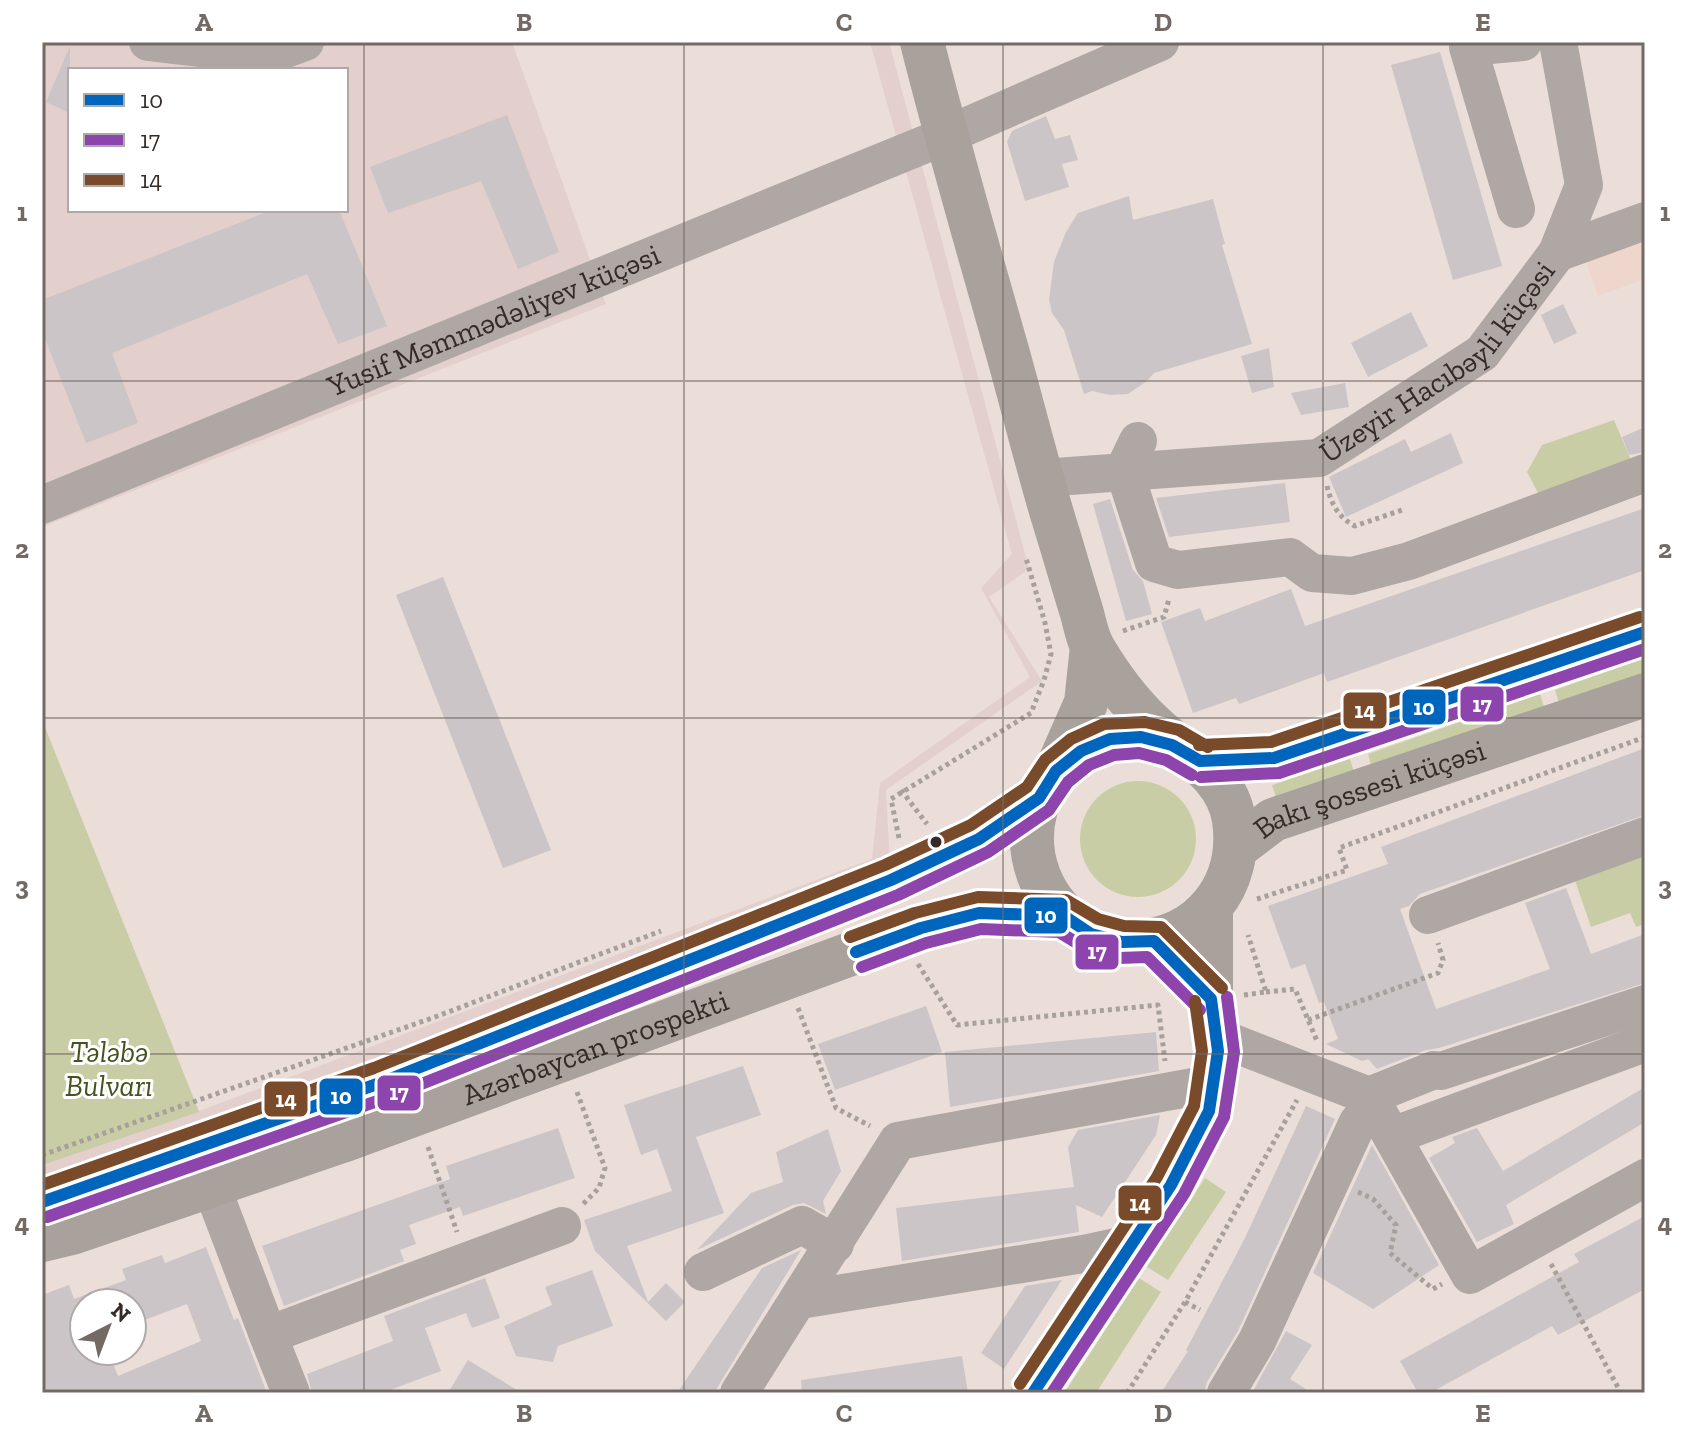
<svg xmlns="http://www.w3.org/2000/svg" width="1687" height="1435" font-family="'Zilla Slab',serif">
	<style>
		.built { fill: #eed6cc }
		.education { fill: #e3cfcb; fill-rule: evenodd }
		.green { fill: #c9cda5 }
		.building { fill: #cbc5c7; fill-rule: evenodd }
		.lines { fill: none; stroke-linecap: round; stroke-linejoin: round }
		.path { stroke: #a7a09c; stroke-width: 5; stroke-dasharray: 4 4; stroke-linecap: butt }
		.minor { stroke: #afa7a4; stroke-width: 38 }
		.major { stroke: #a9a19c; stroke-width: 44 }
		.bus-1-casing { stroke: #fff; stroke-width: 18 }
		.bus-2-casing { stroke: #fff; stroke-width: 18 }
		.bus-3-casing { stroke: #fff; stroke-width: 18 }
		.bus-1 { stroke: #0065bd; stroke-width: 12 }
		.bus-2 { stroke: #8e44ad; stroke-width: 12 }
		.bus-3 { stroke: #7a4b2a; stroke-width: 12 }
		.grid { fill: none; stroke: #746a65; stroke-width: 2; stroke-opacity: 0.55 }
		.bus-dot { fill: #342b27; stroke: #fff; stroke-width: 3 }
		.labels { text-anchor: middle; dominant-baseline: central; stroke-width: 6; stroke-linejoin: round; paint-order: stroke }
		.street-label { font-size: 30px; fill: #342b27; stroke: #fff }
		.park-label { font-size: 30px; font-style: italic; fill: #47521e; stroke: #fff }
		.line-badge { stroke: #fff; stroke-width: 3 }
		.badge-label { font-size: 22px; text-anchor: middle; font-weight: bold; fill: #fff }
		.neatline { fill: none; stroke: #746a65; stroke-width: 3 }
		.grid-label { font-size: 26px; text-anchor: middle; font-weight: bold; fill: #746a65 }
	</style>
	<rect width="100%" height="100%" fill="#ebded8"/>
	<!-- built -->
	<path class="built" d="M1645,241V279L1598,296L1586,262Z"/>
	<!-- education -->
	<path class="education" d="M42,42H512L606,304L42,527ZM70,70H346V210H70Z
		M870,42H889L1029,569L989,597L1042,681L886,790L890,866L206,1127L42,1180V720L199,1111L872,859L880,783L1030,677L981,588L1012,554Z"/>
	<!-- green -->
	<path class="green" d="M1614,420L1636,472L1546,508L1527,472L1542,445Z
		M1645,658V672L1559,703L1555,690Z
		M1540,694L1544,707L1372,768L1368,754Z
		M42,720L199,1112L42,1165Z
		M1350,759L1354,772L1276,798L1272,785Z
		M1080 839a58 58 0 1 1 116 0a58 58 0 1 1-116 0Z
		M1645,841V924L1636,927L1630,913L1591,927L1571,869Z
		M1205,1178L1226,1192L1168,1280L1147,1267Z
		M1139,1278L1161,1292L1096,1393H1073L1067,1389Z"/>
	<!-- building -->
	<path class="building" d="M70,46V113L46,102Z
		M1440,52L1502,266L1453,280L1391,65Z
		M507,115L559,252L518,269L481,181L388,213L370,167Z
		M1046,116L1055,139L1070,135L1078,160L1062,164L1069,187L1025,201L1007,142L1012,131Z
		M1129,196L1133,220L1213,199L1225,244L1222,245L1252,344L1154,373L1147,381L1128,394L1110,395L1092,391L1084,394L1064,330L1052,313L1049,300L1054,262L1066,232L1078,213Z
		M272,210H339L387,326L338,344L307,274L112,353L138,423L86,443L42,331V300Z
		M1563,304L1577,333L1554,344L1541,315Z
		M1411,312L1428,346L1368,377L1351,343Z
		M1269,348L1274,387L1252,393L1241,356Z
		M1345,383L1349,407L1301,415L1291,393Z
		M1645,427V452L1629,455L1622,437Z
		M1451,433L1463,463L1346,517L1329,477L1405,439L1411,452Z
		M1285,483L1290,522L1169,537L1156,498Z
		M1110,499L1133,570L1143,581L1152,614L1126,621L1093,504Z
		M1645,508V570L1327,682L1324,673L1239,704L1236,698L1193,713L1161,622L1200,608L1205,621L1291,589L1305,626Z
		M443,577L551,850L503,868L396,595Z
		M1645,748V815L1420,894L1409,906L1400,909L1436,1009L1550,969L1525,903L1566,888L1591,954L1645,934V983L1439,1048L1426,1050L1377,1069L1368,1059L1362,1061L1326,1044L1338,1039L1324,1002L1319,1003L1305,964L1291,969L1268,906L1388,864L1381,847Z
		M926,1006L942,1052L835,1090L818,1044Z
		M1156,1032L1159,1071L950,1107L945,1052Z
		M743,1066L761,1115L696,1137L724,1213L627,1246L648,1302L666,1283L685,1302L666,1321L595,1251L584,1220L672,1191L657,1149L641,1155L624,1105Z
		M1645,1087V1122L1506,1205L1514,1224L1477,1242L1429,1158L1455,1143L1452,1137L1477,1128L1503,1171Z
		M1306,1106L1335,1119L1238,1331L1207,1382L1204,1393H1161L1188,1351L1186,1350L1244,1240Z
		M1160,1115L1156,1135L1102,1217L1076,1205L1079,1232L902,1261L896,1208L1074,1187L1068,1147L1078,1130Z
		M558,1128L575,1178L463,1216L460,1207L409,1225L416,1244L400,1250L404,1261L284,1306L262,1246L450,1179L446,1166Z
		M828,1129L841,1171L823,1201L826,1214L804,1203L793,1205L697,1250L751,1193L783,1182L776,1152Z
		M1372,1145L1439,1265L1373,1309L1313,1273Z
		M1645,1216V1289L1558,1335L1552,1326L1430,1393H1418L1400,1361L1579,1262L1574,1254Z
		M206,1247L234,1320L238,1318L267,1393H42V1295L69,1285L74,1299L126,1280L122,1269L162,1255L165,1263ZM84,1303H132V1311L137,1309L142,1321L187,1304L201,1341L118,1376L108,1351H84Z
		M801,1250L714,1393H677L762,1268Z
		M592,1270L613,1326L558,1346L553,1362L516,1356L504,1326L552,1305L545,1287Z
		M485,1278L500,1318L472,1328L466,1313L425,1328L441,1371L382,1393H312L307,1374L393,1341L384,1316Z
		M1062,1280L1004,1369L981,1353L1025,1286Z
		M1286,1331L1312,1345L1290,1379L1312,1393H1252Z
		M962,1356L968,1393H802L801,1380Z
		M468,1360L522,1393H448Z"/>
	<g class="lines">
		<!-- path -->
		<path class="path" d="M1327,486C1331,504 1339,518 1355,526L1405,509
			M1123,631L1164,617L1169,599
			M901,790L927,824
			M899,838L891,799L1031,713L1044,680L1051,654L1045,623L1026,558
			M1257,899L1347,870L1339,848L1645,737
			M918,964L957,1025L1158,1005L1165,1061
			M1266,992L1295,989L1317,1041
			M1244,995L1266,992L1248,935
			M798,1008L836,1108L870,1126
			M1308,1020L1438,973L1443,960L1438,943
			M577,1092L605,1168L599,1188L582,1205
			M428,1147L457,1232
			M42,1155L435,1017L661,931
			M1358,1192L1373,1199L1396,1225L1390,1253L1433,1289L1442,1284
			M1551,1264L1621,1393
			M1185,1302L1200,1310
			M1127,1393L1185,1302L1297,1100"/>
		<!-- minor -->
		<g class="minor">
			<path d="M148,42L267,56L305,42"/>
			<path d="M1516,209L1468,47L1523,42"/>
			<path d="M1557,253L1645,221"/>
			<path d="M1138,441L1124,470L1154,563L1178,570L1290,557L1312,573L1352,576L1409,561L1645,473"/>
			<path id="s1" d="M1042,478L1319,458L1482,353L1557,253L1584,185L1558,42"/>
			<path id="s2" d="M42,505L933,141L1160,42"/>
			<path d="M1428,915L1645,836"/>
			<path d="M1215,1036L1369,1096L1470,1275L1645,1178"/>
			<path d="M1369,1096L1434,1070L1441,1071L1645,1004"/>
			<path d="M1392,1136L1645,1043"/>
			<path d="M211,1185L268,1335L562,1226"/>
			<path d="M703,1272L802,1225L835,1244"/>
			<path d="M800,1300L1083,1254L1130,1244"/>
			<path d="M268,1335L291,1393"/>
			<path d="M739,1393L898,1141L1215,1083"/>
			<path d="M1226,1393L1257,1341L1358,1122L1374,1105"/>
		</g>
		<!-- major -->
		<g class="major">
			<path d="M922,42C949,149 980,255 1010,361C1024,412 1037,463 1052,514C1062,546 1071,578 1081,610C1085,623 1087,639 1095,651C1110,676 1131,704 1152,724C1183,754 1227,773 1234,820C1243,886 1201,939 1134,942C1119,942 1100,939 1086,931C991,873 1029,730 1140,737C1163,739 1181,750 1200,761"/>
			<path d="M1200,761L1274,758L1347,735L1645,632"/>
			<path d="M1056,771L1086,703L1092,647"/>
			<path id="s3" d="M1236,848L1273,820L1645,695"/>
			<path d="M42,1202L380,1083L891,880L979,839L1039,798"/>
			<path id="s4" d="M42,1240L75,1232L342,1141L921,928L979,913L1064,916"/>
			<path d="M1033,1393L1171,1185L1209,1111L1218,1051L1211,999V908"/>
		</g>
		<defs>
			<path id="bus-1" d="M1200,761L1274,758L1645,632
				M856,952L921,928L979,913L1064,916L1091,934L1122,942L1154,941L1211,999
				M42,1202L380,1083L891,880L979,839L1039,798L1056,771L1081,751L1110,739L1141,737L1172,745L1200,761
				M1033,1393L1171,1185L1209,1111L1218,1051L1211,999"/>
			<path id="bus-2" d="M1201,777L1279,773L1645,649
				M862,967L926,943L981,929L1059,932L1087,949L1119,958L1147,957L1200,1010
				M47,1217L386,1098L898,895L988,852L1049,810L1068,782L1089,765L1114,755L1139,753L1166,760L1192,775
				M1052,1393L1184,1194L1224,1117L1234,1052L1227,997"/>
			<path id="bus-3" d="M1199,745L1271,742L1640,617
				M850,937L915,913L978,897L1066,900L1098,919L1124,926L1161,927L1222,988
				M42,1185L374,1068L885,865L971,825L1027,787L1045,760L1071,739L1104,724L1145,722L1179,730L1208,747
				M1020,1384L1157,1177L1194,1106L1202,1051L1195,1001"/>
		</defs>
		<!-- bus-1 casing -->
		<use href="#bus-1" class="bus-1-casing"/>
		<!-- bus-2 casing -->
		<use href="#bus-2" class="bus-2-casing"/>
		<!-- bus-3 casing -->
		<use href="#bus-3" class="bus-3-casing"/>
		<!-- bus-1 -->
		<use href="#bus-1" class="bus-1"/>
		<!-- bus-2 -->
		<use href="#bus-2" class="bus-2"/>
		<!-- bus-3 -->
		<use href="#bus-3" class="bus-3"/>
	</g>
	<!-- grid -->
	<path class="grid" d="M364,42V1393M684,42V1393M1003,42V1393M1323,42V1393M42,381H1645M42,718H1645M42,1054H1645"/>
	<!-- markers -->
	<circle class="bus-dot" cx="936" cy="842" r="7"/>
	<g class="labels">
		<!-- street labels -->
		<g class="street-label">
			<text stroke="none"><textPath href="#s2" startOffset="488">Yusif Məmmədəliyev küçəsi</textPath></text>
			<text stroke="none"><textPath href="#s1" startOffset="432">Üzeyir Hacıbəyli küçəsi</textPath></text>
			<text stroke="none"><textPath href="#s3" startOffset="148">Bakı şossesi küçəsi</textPath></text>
			<text stroke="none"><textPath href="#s4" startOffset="586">Azərbaycan prospekti</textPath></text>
		</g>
		<!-- park labels -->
		<g class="park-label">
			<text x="109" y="1052">Tələbə<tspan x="109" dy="34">Bulvarı</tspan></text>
		</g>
	</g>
	<g class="line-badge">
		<rect x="1459" y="685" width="46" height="38" rx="8" fill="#8e44ad"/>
		<rect x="1401" y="688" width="46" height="38" rx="8" fill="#0065bd"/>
		<rect x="1342" y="691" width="46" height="39" rx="8" fill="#7a4b2a"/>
		<rect x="1023" y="896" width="46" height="39" rx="8" fill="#0065bd"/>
		<rect x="1074" y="933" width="46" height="38" rx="8" fill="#8e44ad"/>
		<rect x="376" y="1074" width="46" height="38" rx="8" fill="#8e44ad"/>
		<rect x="318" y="1077" width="46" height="39" rx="8" fill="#0065bd"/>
		<rect x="263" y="1080" width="46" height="38" rx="8" fill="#7a4b2a"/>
		<rect x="1117" y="1184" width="46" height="38" rx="8" fill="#7a4b2a"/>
	</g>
	<g class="badge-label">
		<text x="1482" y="712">17</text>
		<text x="1424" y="715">10</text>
		<text x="1365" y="718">14</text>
		<text x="1046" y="923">10</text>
		<text x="1097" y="959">17</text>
		<text x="399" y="1100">17</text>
		<text x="341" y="1104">10</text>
		<text x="286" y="1107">14</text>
		<text x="1140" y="1211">14</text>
	</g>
	<!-- border -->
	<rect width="1687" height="1435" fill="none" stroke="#ffffff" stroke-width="88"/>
	<!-- legend -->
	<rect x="68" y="68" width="280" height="144" fill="#ffffff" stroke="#aeaaa9" stroke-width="2"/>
	<rect x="84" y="94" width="40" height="12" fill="#0065bd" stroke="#aeaaa9" stroke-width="2"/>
	<text x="140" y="108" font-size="24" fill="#342b27">10</text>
	<rect x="84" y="134" width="40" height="12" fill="#8e44ad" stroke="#aeaaa9" stroke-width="2"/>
	<text x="140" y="148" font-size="24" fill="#342b27">17</text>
	<rect x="84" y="174" width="40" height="12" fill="#7a4b2a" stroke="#aeaaa9" stroke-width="2"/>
	<text x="140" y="188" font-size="24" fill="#342b27">14</text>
	<!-- north arrow -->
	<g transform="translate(108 1327) rotate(42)"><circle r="38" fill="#ffffff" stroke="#aeaaa9" stroke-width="2"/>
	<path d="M0-6L14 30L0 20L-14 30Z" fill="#746a65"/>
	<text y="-12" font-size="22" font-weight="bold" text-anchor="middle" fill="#342b27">N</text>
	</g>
	<rect x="44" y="44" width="1599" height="1347" class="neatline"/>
	<g class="grid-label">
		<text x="204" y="31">A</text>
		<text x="524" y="31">B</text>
		<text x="844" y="31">C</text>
		<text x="1163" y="31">D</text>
		<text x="1483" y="31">E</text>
		<text x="22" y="221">1</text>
		<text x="1665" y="221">1</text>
		<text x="22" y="558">2</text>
		<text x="1665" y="558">2</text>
		<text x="22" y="895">3</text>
		<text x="1665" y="895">3</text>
		<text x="22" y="1232">4</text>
		<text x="1665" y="1232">4</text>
		<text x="204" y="1422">A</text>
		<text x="524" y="1422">B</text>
		<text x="844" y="1422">C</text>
		<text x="1163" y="1422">D</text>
		<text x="1483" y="1422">E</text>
	</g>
</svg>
